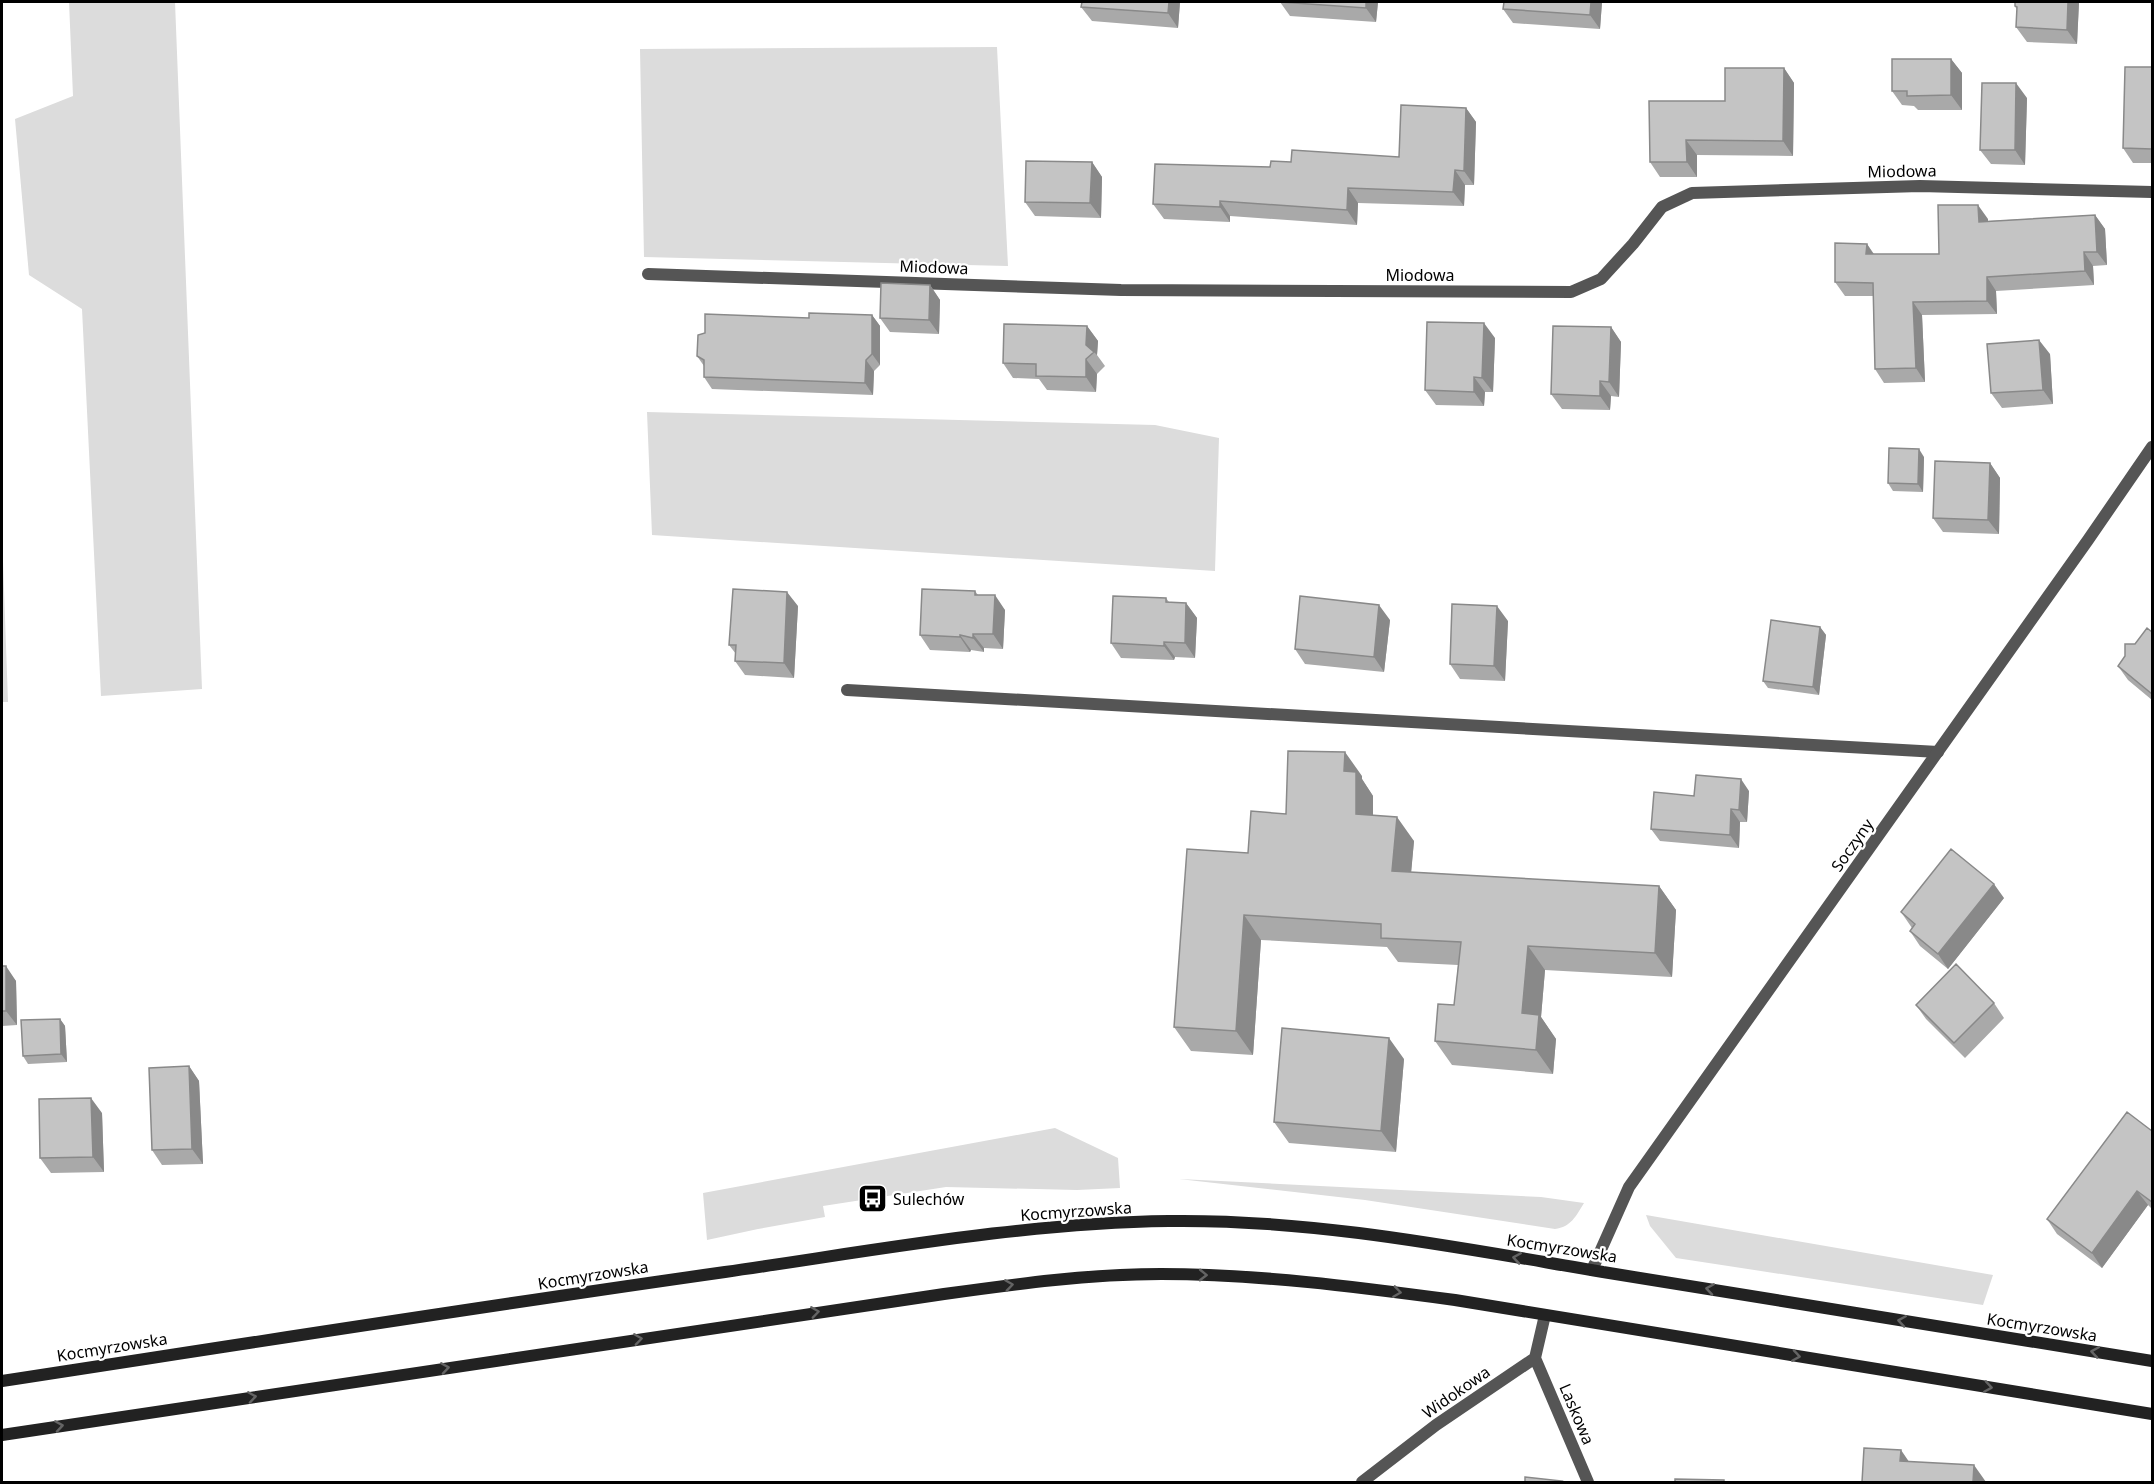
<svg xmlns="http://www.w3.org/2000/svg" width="2154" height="1484" font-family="'Noto Sans',sans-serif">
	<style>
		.green { fill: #dcdcdc }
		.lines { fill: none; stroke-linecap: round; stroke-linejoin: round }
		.lane { stroke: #555; stroke-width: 12 }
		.street { stroke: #555; stroke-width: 12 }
		.secondary { stroke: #222; stroke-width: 12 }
		.wall { fill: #a9a9a9 }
		.shaded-wall { fill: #898989 }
		.building { fill: #c4c4c4; stroke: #898989; stroke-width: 1.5 }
		.oneway { stroke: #646464 }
		.labels { text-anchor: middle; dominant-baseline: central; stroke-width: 4.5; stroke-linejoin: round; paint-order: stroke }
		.street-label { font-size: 16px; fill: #000; stroke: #fff }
		.poi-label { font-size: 16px; fill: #000; stroke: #fff; text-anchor: start }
	</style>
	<rect width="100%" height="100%" fill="#fff"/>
	<!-- green -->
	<path class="green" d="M69,2H175L202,689L101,696L82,309L29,275L15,119L73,96Z
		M997,47L1008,266L644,257L640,49Z
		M647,412L1155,425L1219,438L1215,571L652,535Z
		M2,533L8,702H2Z
		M1055,1128L1118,1158L1120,1188L1077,1190L946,1187L823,1206L825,1217L758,1229L707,1240L703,1193Z
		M1179,1179L1541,1197L1584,1203C1576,1216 1571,1227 1555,1229L1365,1200Z
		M1646,1215L1993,1275L1983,1305L1676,1258L1650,1226Z"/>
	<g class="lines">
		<!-- lane -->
		<path class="lane" d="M847,690L1938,752"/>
		<!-- street -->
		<path class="street" d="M648,274L1121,290L1571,292L1601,279L1633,244L1662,207L1692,193L1920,186L2152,192
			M1592,1270L1629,1187L2088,540L2152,447
			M1535,1358L1588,1482
			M1362,1482L1436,1425L1535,1358L1545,1315"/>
		<!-- secondary -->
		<path class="secondary" d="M2,1381C243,1344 484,1306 725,1272C872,1251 1020,1223 1169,1221C1315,1219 1460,1248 1603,1272C1786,1302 1969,1332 2152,1361
			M2,1435L944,1294C1016,1284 1088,1274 1161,1274C1259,1274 1357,1287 1455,1300L2152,1414"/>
	</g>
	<!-- wall -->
	<path class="wall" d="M1180,2L1178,28L1092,21L1081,7Z
		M1280,2H1378L1376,22L1290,16Z
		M1504,2H1602L1600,29L1513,23L1503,9Z
		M2015,2H2079L2077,44L2027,42L2016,27L2017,10L2015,6Z
		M1951,59L1962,73V110H1918L1914,106L1902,105L1892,91Z
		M2152,67V163H2133L2123,148Z
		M1784,68L1794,83L1793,156L1697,155V177H1660L1650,162L1725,101Z
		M2027,98L2025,165L1991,164L1980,150Z
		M1466,108L1476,122L1474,185H1465L1464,206L1358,203L1357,225L1230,216V222L1164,219L1153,204L1270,167L1291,162L1399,157Z
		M1092,162L1102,177L1101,218L1035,216L1025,202Z
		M2095,215L2105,229L2107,265L2093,266L2094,285L1996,291L1997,314L1922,315L1925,382L1884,383L1875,369L1873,296H1845L1835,282L1867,244L1874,254H1939L1988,219V221Z
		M930,285L940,300L939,334L890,332L880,318Z
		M872,315L880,326V365L874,371L873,395L712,389L704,377V366L697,356L809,318Z
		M1087,326L1098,341L1097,355L1105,366L1097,374L1096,392L1047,390L1039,379L1013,378L1003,363Z
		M1611,327L1621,342L1619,397L1611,396L1610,410L1562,409L1551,394Z
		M1495,338L1493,392H1485L1484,406L1436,405L1425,390Z
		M2050,354L2053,404L2002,408L1991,393Z
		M1924,457L1923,492L1893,491L1888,483Z
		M1990,463L2000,478L1999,534L1943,532L1933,518Z
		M975,591L978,595L1005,610L1003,649L984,648V652L971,650L970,652L930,650L920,635Z
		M1166,598L1169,602L1186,603L1197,618L1195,658L1175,657L1174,660L1121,658L1111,643Z
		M798,606L794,678L745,675L735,661L736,654L729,645Z
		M1390,620L1384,672L1305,664L1295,649Z
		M1508,621L1505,681L1460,679L1450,664Z
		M1820,627L1826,635L1819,695L1768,688L1763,681Z
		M2152,632V700L2128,680L2118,666L2135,644Z
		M1362,776V779L1373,796V815L1414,841L1411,872L1659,886L1676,910L1672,977L1545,970L1541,1017L1556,1039L1553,1074L1452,1065L1435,1041L1454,1005L1458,965L1398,962L1387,947L1261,940L1253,1055L1191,1051L1174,1027L1248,853Z
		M1749,791L1747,822H1740L1739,848L1660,841L1651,829L1694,796Z
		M2004,898L1948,969L1920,946L1910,931L1912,928L1901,912Z
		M2,966L16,981L17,1025L2,1026Z
		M1994,1003L2004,1018L1965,1058L1926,1019L1916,1005Z
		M60,1019L65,1026L67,1062L28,1064L23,1056Z
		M1404,1059L1396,1152L1289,1143L1274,1122Z
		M189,1066L199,1081L203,1164L162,1165L152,1150Z
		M102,1113L104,1172L51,1173L40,1158Z
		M2152,1131V1209L2148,1205L2102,1268L2057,1234L2047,1219Z"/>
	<!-- shaded-wall -->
	<path class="shaded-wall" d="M1169,2H1180L1178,28L1168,13Z
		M1366,2H1378L1376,22L1366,8Z
		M1591,2H1602L1600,29L1590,15Z
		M2068,2H2079L2077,44L2067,30Z
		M1951,59L1962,73V110L1951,95Z
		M1784,68L1794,83L1793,156L1783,141Z
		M2016,83L2027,98L2025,165L2015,150Z
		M1466,108L1476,122L1474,185L1464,171Z
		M1686,140L1697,155V177L1687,162Z
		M1092,162L1102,177L1101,218L1090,203Z
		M1455,170L1465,185L1464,206L1453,192Z
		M1348,188L1358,203L1357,225L1347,210Z
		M1220,201L1230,216V222L1220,207Z
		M1978,205L1988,219V236L1979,222Z
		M2095,215L2105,229L2107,265L2097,252Z
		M1867,244L1876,258L1866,254Z
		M2084,252L2093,266L2094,285L2085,271Z
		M1987,277L1996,291L1997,314L1987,301Z
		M930,285L940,300L939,334L929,320Z
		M1913,302L1922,315L1925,382L1916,368Z
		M872,315L880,326V365L872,354Z
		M1484,323L1495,338L1493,392L1482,378Z
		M1087,326L1098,341L1097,355L1094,352L1086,345Z
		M1611,327L1621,342L1619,397L1609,382Z
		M2039,340L2050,354L2053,404L2043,390Z
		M1086,359L1097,374L1096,392L1086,377Z
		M866,360L874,371L873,395L865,383Z
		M1474,377L1485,392L1484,406L1474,392Z
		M1600,381L1611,396L1610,410L1600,396Z
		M1919,449L1924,457L1923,492L1918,484Z
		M1990,463L2000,478L1999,534L1988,520Z
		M787,592L798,606L794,678L784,663Z
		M995,595L1005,610L1003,649L993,634Z
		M1186,603L1197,618L1195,658L1185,643Z
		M1379,605L1390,620L1384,672L1374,657Z
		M1497,606L1508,621L1505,681L1494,666Z
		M1820,627L1826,635L1819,695L1813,687Z
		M973,634L984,648V652L973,638Z
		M960,635L971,650L970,652L960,637Z
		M1164,642L1175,657L1174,660L1164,646Z
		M1345,752L1362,776V779L1373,796V838L1356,814L1344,771Z
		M1741,779L1749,791L1747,822L1739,810Z
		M1731,809L1740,822L1739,848L1730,835Z
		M1397,817L1414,841L1409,896L1392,871Z
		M1994,884L2004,898L1948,969L1938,954Z
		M1659,886L1676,910L1672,977L1655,953Z
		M1244,915L1261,940L1253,1055L1236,1031Z
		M1528,946L1545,970L1541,1017L1556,1039L1553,1074L1536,1050L1522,1013Z
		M6,966L16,981L17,1025L6,1011Z
		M60,1019L65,1026L67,1062L61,1054Z
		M1389,1038L1404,1059L1396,1152L1381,1131Z
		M189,1066L199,1081L203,1164L192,1149Z
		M91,1098L102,1113L104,1172L93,1157Z
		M2137,1191L2148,1205L2102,1268L2092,1253Z
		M1901,1450L1916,1472L1900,1461Z
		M1974,1465L1986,1482H1973Z"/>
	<!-- building -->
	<path class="building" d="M1082,2H1169L1168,13L1081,7Z
		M1280,2H1366V8Z
		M1504,2H1591L1590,15L1503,9Z
		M2015,2H2068L2067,30L2016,27L2017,7L2015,6Z
		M1892,59H1951V95L1907,96V91H1892Z
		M2125,67H2152V149L2123,148Z
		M1725,68H1784L1783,141L1686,140L1687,162H1650L1649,101H1725Z
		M1982,83H2016L2015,150H1980Z
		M1401,105L1466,108L1464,171L1455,170L1453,192L1348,188L1347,210L1220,201V207L1153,204L1155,164L1270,167L1271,161L1291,162L1292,150L1399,157Z
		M1026,161L1092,162L1090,203L1025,202Z
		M1938,205H1978L1979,222L2095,215L2097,252H2084L2085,271L1987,277V301L1913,302L1916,368L1875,369L1873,283L1835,282V243L1867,244L1866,254H1939Z
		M881,283L930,285L929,320L880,318Z
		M809,313L872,315V354L866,360L865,383L704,377V360L697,356L698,335L705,333V314L809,318Z
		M1427,322L1484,323L1482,378L1474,377V392L1425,390Z
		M1004,324L1087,326L1086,345L1094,352L1086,359V377L1036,376V364L1003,363Z
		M1553,326L1611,327L1609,382L1600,381V396L1551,394Z
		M2039,340L2043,390L1991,393L1987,344Z
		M1889,448L1919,449L1918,484L1888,483Z
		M1935,461L1990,463L1988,520L1933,518Z
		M733,589L787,592L784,663L735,661L736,645H729Z
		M922,589L975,591V595H995L993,634H973V638L960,635V637L920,635Z
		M1113,596L1166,598V602L1186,603L1185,643L1164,642V646L1111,643Z
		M1300,596L1379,605L1374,657L1295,649Z
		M1452,604L1497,606L1494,666L1450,664Z
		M1771,620L1820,627L1813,687L1763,681Z
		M2147,628L2152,632V694L2118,666L2125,656V644H2135Z
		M1288,751L1345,752L1344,771L1356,772V814L1397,817L1392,871L1659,886L1655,953L1528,946L1522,1013L1539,1015L1536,1050L1435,1041L1438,1004L1454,1005L1461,942L1381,938V924L1244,915L1236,1031L1174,1027L1187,849L1248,853L1251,811L1286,814Z
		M1696,775L1741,779L1739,810L1731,809L1730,835L1651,829L1654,792L1694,796Z
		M1951,849L1994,884L1938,954L1910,931L1915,924L1901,912Z
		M1956,964L1994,1003L1954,1043L1916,1005Z
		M2,966H6V1011H2Z
		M60,1019L61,1054L23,1056L21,1020Z
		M1282,1028L1389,1038L1381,1131L1274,1122Z
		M189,1066L192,1149L152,1150L149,1068Z
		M91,1098L93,1157L40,1158L39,1099Z
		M2127,1112L2152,1131V1202L2137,1191L2092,1253L2047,1219Z
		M1864,1448L1901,1450L1900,1461L1974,1465L1973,1482H1862Z
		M1525,1477L1562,1481L1561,1482H1525Z
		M1675,1479L1724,1480V1482H1675Z"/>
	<!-- one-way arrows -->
	<defs><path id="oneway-chevron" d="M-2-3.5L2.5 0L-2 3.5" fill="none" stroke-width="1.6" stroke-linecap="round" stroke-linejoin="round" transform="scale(1.5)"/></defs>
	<g class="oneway">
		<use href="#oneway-chevron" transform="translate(1517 1258) rotate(-171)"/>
		<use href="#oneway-chevron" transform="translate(1203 1275) rotate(1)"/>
		<use href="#oneway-chevron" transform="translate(1009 1285) rotate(-8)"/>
		<use href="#oneway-chevron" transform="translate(1710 1289) rotate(-171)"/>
		<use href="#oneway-chevron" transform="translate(1397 1292) rotate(8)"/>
		<use href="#oneway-chevron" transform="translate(815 1312) rotate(-8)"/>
		<use href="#oneway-chevron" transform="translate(1902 1321) rotate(-171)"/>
		<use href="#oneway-chevron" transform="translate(638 1339) rotate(-8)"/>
		<use href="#oneway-chevron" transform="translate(2095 1352) rotate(-171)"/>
		<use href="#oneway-chevron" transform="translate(1796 1356) rotate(9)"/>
		<use href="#oneway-chevron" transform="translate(445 1368) rotate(-9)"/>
		<use href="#oneway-chevron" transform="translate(1988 1387) rotate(9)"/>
		<use href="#oneway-chevron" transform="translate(252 1397) rotate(-9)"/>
		<use href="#oneway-chevron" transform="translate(59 1426) rotate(-9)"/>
	</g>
	<!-- icons -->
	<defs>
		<symbol id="bus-square" viewBox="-11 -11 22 22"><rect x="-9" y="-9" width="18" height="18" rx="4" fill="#000" stroke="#fff"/><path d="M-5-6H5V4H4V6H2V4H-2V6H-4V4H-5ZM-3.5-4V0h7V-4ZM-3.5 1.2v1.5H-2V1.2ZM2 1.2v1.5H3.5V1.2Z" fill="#fff"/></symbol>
	</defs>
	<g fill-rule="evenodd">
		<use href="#bus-square" x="856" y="1182" width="33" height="33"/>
	</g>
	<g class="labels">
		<!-- street labels -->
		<g class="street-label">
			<text transform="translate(1902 171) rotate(-1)">Miodowa</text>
			<text transform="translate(934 267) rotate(2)">Miodowa</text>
			<text x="1420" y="275">Miodowa</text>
			<text transform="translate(1852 845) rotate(-55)">Soczyny</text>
			<text transform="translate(1076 1211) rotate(-4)">Kocmyrzowska</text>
			<text transform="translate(1562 1248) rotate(9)">Kocmyrzowska</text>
			<text transform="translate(593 1275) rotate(-9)">Kocmyrzowska</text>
			<text transform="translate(2042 1327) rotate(9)">Kocmyrzowska</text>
			<text transform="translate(112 1347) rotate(-9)">Kocmyrzowska</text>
			<text transform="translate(1456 1392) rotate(-35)">Widokowa</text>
			<text transform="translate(1577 1414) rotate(67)">Laskowa</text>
		</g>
		<!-- poi labels -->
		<g class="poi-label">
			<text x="893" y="1199">Sulechów</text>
		</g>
	</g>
	<!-- border -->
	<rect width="2154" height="1484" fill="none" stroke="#000000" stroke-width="6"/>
</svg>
